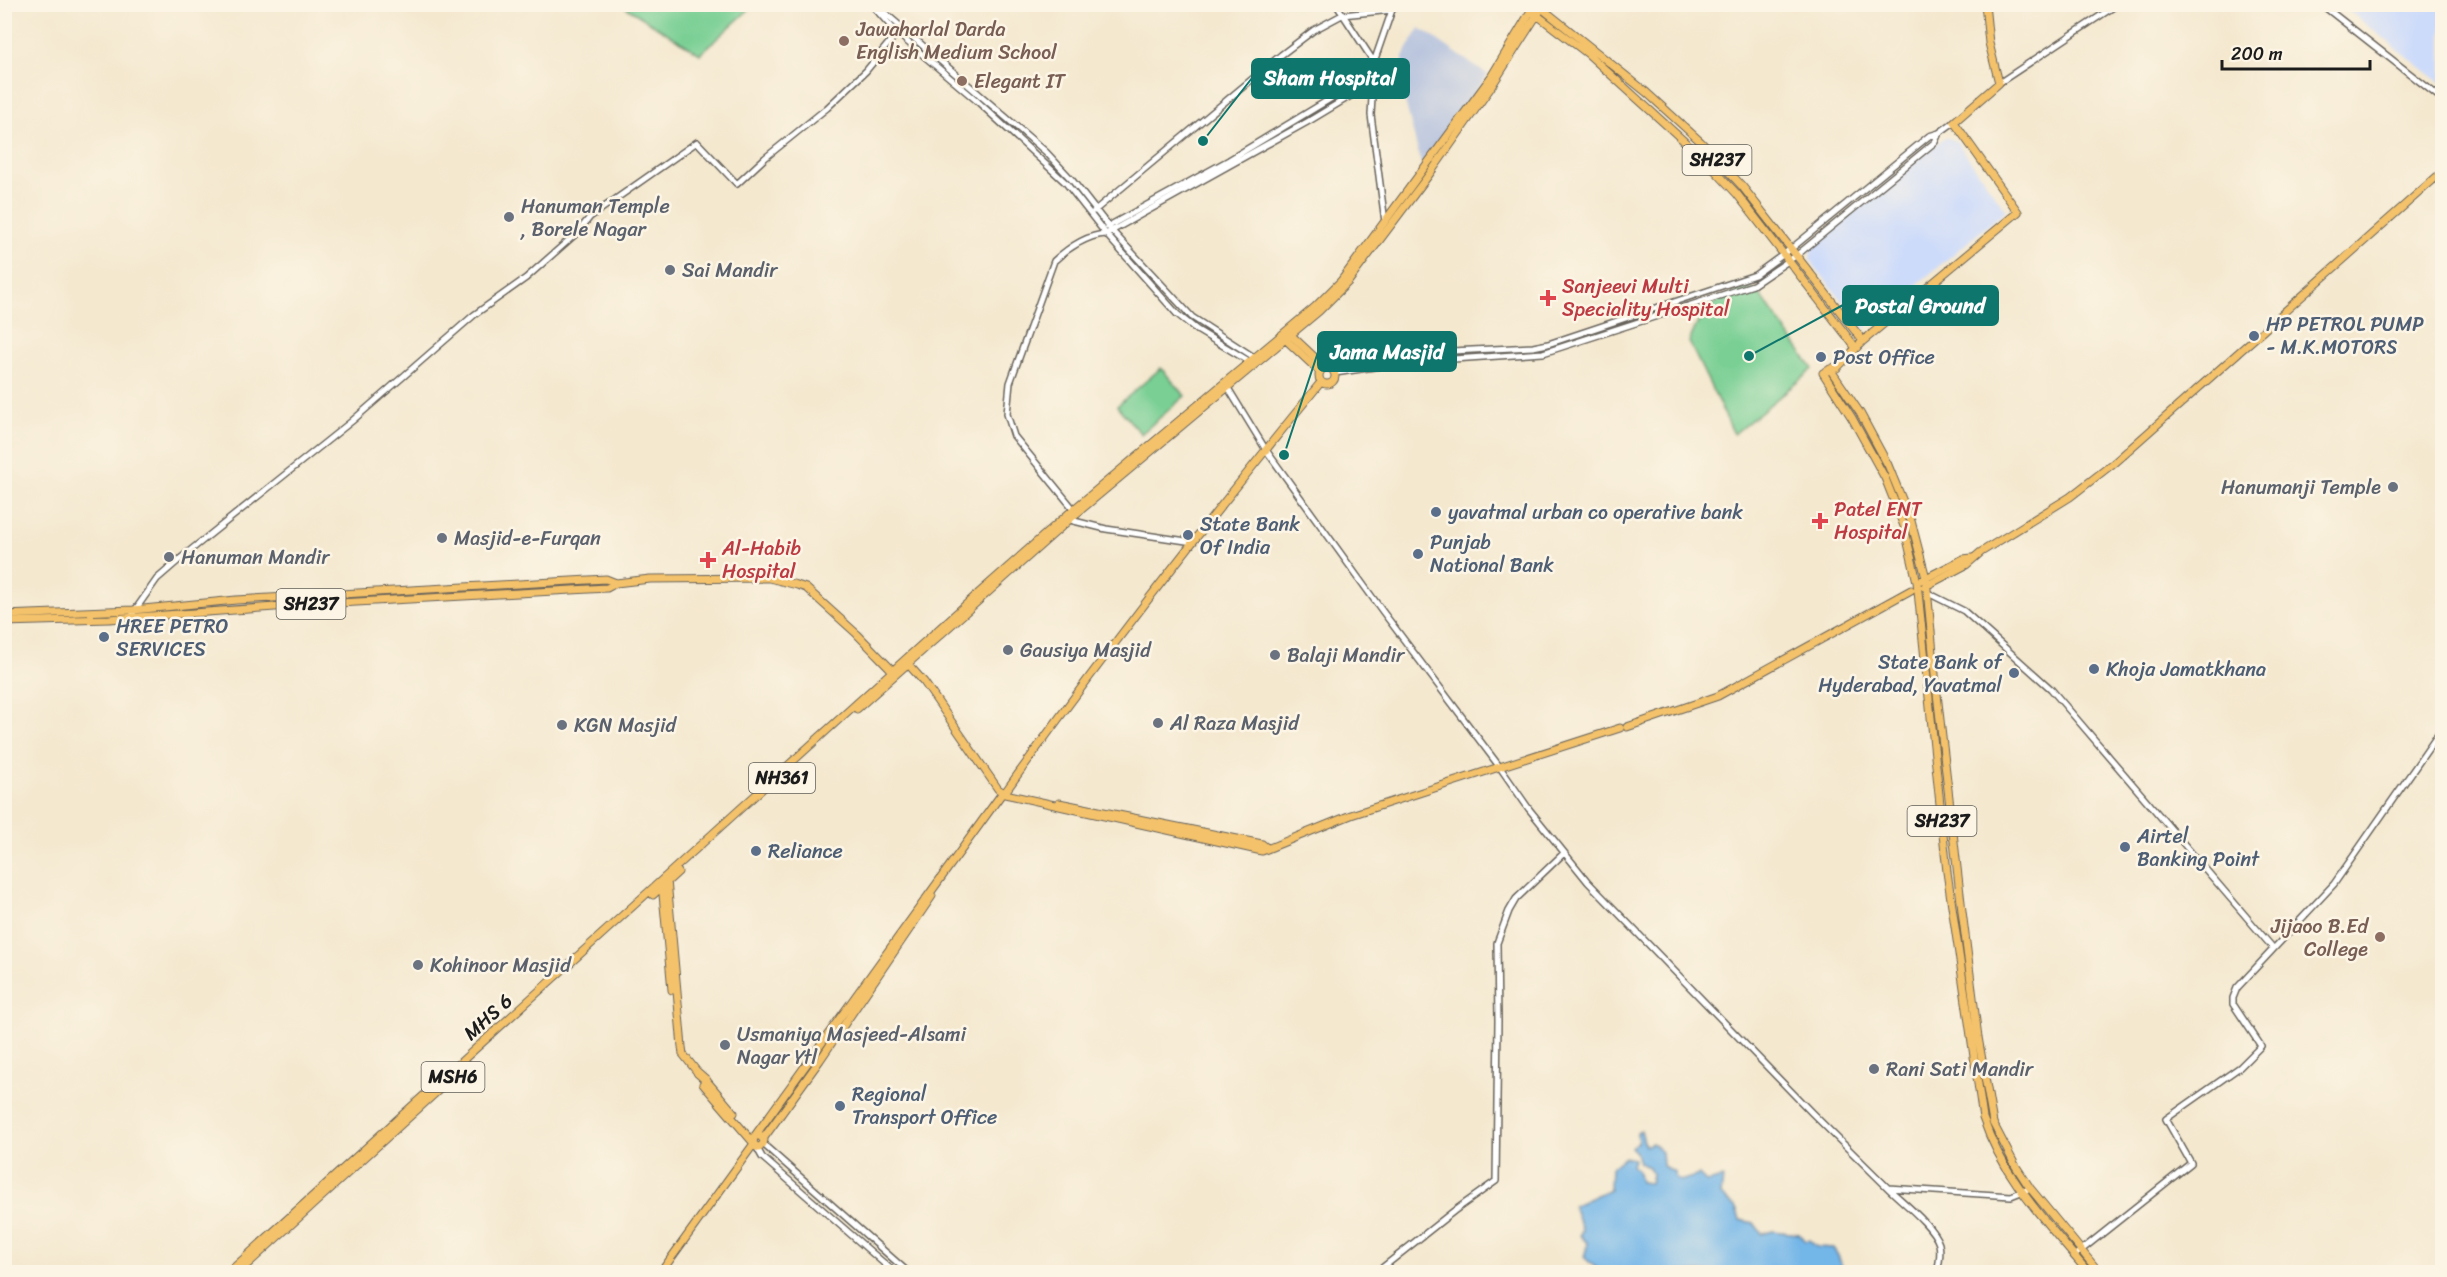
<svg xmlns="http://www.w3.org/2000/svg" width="2447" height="1277" font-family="Sriracha,sans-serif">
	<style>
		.built { fill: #cddbfa }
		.industrial { fill: #b9c5de }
		.green { fill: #79cf94; stroke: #4a7658; stroke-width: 1.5 }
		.water { fill: #73b6e8; stroke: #486982; stroke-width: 1.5 }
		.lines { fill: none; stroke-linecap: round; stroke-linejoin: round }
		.minor-casing { stroke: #68635b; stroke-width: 8 }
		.major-casing { stroke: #68635b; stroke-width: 9 }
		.highway-casing { stroke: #68635b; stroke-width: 10 }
		.minor { stroke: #fff; stroke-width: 5 }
		.major { stroke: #f4c26a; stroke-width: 7 }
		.highway { stroke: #f4c26a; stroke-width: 8 }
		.education-dot { fill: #8d6e63; stroke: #fcf5e5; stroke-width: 2 }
		.worship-dot { fill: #6b7280; stroke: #fcf5e5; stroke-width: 2 }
		.health-dot { fill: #e0444e; stroke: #fcf5e5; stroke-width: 2 }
		.service-dot { fill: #5c6f8a; stroke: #fcf5e5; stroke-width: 2 }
		.labels { text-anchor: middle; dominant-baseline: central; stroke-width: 5; stroke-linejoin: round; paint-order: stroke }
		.shield { fill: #fcf5e5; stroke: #5f5d58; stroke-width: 1.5 }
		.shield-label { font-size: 18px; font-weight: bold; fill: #1c1c1c }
		.education-label { font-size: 20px; fill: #785e54; stroke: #fcf5e5; text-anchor: start }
		.worship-label { font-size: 20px; fill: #5b616d; stroke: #fcf5e5; text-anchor: start }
		.health-label { font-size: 20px; fill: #be3a42; stroke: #fcf5e5; text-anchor: start }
		.service-label { font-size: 20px; fill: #4e5e75; stroke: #fcf5e5; text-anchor: start }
		.street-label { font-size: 20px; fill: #1c1c1c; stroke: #fcf5e5 }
		.leader { fill: none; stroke: #0f766e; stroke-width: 2 }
		.callout-dot { fill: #0f766e; stroke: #fcf5e5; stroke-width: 2 }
		.callout { fill: #0f766e; stroke: #0f766e; stroke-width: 2 }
		.callout-label { font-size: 21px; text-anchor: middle; font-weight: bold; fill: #fff }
	</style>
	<rect width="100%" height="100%" fill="#fcf5e5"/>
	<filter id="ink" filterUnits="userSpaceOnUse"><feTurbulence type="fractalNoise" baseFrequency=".0167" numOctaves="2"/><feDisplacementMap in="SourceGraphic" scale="12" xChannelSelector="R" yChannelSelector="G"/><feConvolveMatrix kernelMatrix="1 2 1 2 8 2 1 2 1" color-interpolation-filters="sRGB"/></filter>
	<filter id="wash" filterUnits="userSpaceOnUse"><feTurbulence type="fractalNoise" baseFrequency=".008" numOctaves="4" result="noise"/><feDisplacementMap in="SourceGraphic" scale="24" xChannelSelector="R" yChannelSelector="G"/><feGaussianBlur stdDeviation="1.35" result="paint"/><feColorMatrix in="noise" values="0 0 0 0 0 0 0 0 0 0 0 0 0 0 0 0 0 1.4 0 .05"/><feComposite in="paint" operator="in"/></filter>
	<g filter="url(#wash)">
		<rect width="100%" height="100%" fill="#f4e8cf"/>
		<!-- built -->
		<path class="built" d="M2340,5H2442V84L2341,5Z
			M1945,137L1956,141L2006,210L1864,329L1810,260L1811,245Z"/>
		<!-- industrial -->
		<path class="industrial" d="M1420,28L1488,75L1422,167L1403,93V57Z"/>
		<!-- green -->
		<path class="green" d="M622,5H754L700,54Z
			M1741,289L1757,290L1813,369L1734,434L1689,342C1703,309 1707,304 1741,289Z
			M1161,368L1185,396L1141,434L1117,406Z"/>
		<!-- water -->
		<path class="water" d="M1641,1130L1645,1146L1652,1143L1662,1152L1663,1166L1675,1172V1177L1680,1181L1699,1175L1706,1182L1723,1178L1721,1195L1736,1208L1740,1220L1754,1223L1762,1234L1773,1231L1799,1234L1805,1241L1809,1240L1817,1247L1833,1248L1839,1257L1842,1272H1598L1596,1268L1584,1257L1588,1243L1580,1236L1582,1229L1573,1206L1610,1189L1611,1168L1624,1157L1634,1159L1632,1166L1637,1170L1640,1182L1650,1183L1652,1174L1649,1167L1639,1163L1636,1152L1631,1147L1638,1142L1637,1133Z"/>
	</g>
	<g filter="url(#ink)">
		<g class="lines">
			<defs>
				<path id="minor" d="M871,4L897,33L976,100L1066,183L1106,234L1177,314L1197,330L1252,363
					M1336,4L1374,62
					M1527,4H1529
					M2321,4L2442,99
					M875,8L885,13L1046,152L1072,180L1112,231L1192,317L1257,359
					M1999,83L2118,4
					M1094,211L1281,55L1314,30L1342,15L1392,10
					M1385,222L1371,115L1374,62L1392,10L1396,4
					M1107,227L1229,160L1373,73
					M1446,356L1452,351L1533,347L1548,344L1755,275L1792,248L1929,136L1939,133L1954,122
					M1335,373L1446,356L1453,359L1543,353L1753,285L1797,255L1935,142L1939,133
					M1228,388L1266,450L1383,612L1499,766L1529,809L1588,882L1812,1113L1888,1188L2011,1196L2026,1190
					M1076,512L1014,436L1007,414L1010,383L1054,261C1067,249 1087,235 1106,234L1309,121L1372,83
					M1066,519L1106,529L1193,542
					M1928,593L1964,611L2051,689L2273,948
					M133,613L157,579L187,553L352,421L474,315L526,278L578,232L590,217L697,142L737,184L765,158L827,108L866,71L902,27
					M763,1144L908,1272
					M757,1148L762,1157L894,1272
					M1888,1188C1902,1202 1933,1225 1939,1244C1941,1253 1939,1264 1937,1272
					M2074,1256L2191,1163L2166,1119L2240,1067L2261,1046L2233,1004V998L2237,988L2334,884L2442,729
					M1377,1272L1454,1211L1496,1181L1498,1021L1497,943L1509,911L1516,899L1564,853"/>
				<path id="major" d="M1539,6L1646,92L1701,142L1742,186L1863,341
					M1533,12L1588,54L1707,162L1737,194L1856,348
					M1291,335L1326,368
					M1285,339L1320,372
					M1839,365L1823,373L1852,418L1885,478L1904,526L1917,582L1947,872L1983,1118C2003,1178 2048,1224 2088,1272
					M1319 376a8 8 0 1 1 16 0a8 8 0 1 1-16 0Z
					M1837,368L1863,341L2018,212L1954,122L1999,83L1989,43L1985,4
					M1830,369L1860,413L1888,465L1911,521L1926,578L1936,685L1962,911L1978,1037L1993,1123L2015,1165L2030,1188L2099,1272
					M1922,580L1963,559L1972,558
					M1924,587L1966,565L1981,552L2070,497L2115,462L2442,172
					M4,615L133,610L236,600L606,579L616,583L650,579L769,578L797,585L806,588L857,634L894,672
					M4,622L109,619L303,605L607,588L616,583
					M908,664L924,682L998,789L1003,792
					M857,709L1077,513L1319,311L1348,282L1431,172L1489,90L1544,4
					M1627,727L1718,696L1911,590
					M1006,791C1106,651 1212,515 1321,382
					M1005,794L1262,851L1351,815L1620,728
					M1059,803L1262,844L1267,848
					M667,880L682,1047L683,1054L698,1073
					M662,884L672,990
					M653,895L678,872
					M706,1080L734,1113
					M703,1084L752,1141
					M756,1136H760L764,1140L763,1144L759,1148L753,1144L754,1137L1003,792
					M763,1139L820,1060L932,896
					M229,1272L973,598L1074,509L1315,307L1341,281L1491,77L1535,4
					M239,1272L463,1068
					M661,1272L753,1145"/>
				<path id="highway" d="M698,1073L706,1080"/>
			</defs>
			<!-- minor casing -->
			<use href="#minor" class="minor-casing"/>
			<!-- major casing -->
			<use href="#major" class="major-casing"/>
			<!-- highway casing -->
			<use href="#highway" class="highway-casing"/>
			<!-- minor -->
			<use href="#minor" class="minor"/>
			<!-- major -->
			<use href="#major" class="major"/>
			<!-- highway -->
			<use href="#highway" class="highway"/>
		</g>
	</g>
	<!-- markers -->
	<g class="education-dot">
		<circle cx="844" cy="41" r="6"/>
		<circle cx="962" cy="81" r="6"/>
		<circle cx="2380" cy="937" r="6"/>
	</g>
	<g class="worship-dot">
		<circle cx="509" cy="217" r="6"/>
		<circle cx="670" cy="270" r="6"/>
		<circle cx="2393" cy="487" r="6"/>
		<circle cx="442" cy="538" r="6"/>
		<circle cx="169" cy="557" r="6"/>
		<circle cx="1008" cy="650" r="6"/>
		<circle cx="1275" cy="655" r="6"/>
		<circle cx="1158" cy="723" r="6"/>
		<circle cx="562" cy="725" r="6"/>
		<circle cx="418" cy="965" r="6"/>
		<circle cx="725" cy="1045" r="6"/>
		<circle cx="1874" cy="1069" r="6"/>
	</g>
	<g class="health-dot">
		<path d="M1545 289h6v6h6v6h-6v6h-6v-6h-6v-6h6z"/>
		<path d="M1817 512h6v6h6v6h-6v6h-6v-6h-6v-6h6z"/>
		<path d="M705 551h6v6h6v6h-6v6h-6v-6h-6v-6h6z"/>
	</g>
	<g class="service-dot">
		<circle cx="2254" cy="336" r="6"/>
		<circle cx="1821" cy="357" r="6"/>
		<circle cx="1436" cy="512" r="6"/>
		<circle cx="1188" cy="535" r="6"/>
		<circle cx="1418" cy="554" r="6"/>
		<circle cx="104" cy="637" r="6"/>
		<circle cx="2094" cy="669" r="6"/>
		<circle cx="2014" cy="673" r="6"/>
		<circle cx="2125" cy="847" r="6"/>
		<circle cx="756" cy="851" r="6"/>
		<circle cx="840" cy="1106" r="6"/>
	</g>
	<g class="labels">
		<!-- shield labels -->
		<g class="shield">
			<rect x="1682.5" y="145" width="69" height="30" rx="4.5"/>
			<rect x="276.5" y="589" width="69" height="30" rx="4.5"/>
			<rect x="749" y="763" width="66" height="30" rx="4.5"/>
			<rect x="1907.5" y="806" width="69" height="30" rx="4.5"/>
			<rect x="421.5" y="1062" width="63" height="30" rx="4.5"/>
		</g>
		<g class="shield-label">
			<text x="1717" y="160">SH237</text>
			<text x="311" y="604">SH237</text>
			<text x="782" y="778">NH361</text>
			<text x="1942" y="821">SH237</text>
			<text x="453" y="1077">MSH6</text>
		</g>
		<!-- education labels -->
		<g class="education-label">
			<text x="856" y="29">Jawaharlal Darda<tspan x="856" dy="23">English Medium School</tspan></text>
			<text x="974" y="81">Elegant IT</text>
			<text x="2368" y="926" text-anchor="end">Jijaoo B.Ed<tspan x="2368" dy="23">College</tspan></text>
		</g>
		<!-- worship labels -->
		<g class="worship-label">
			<text x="521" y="206">Hanuman Temple<tspan x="521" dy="23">, Borele Nagar</tspan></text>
			<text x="682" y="270">Sai Mandir</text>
			<text x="2381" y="487" text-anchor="end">Hanumanji Temple</text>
			<text x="454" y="538">Masjid-e-Furqan</text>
			<text x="181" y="557">Hanuman Mandir</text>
			<text x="1020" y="650">Gausiya Masjid</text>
			<text x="1287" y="655">Balaji Mandir</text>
			<text x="1170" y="723">Al Raza Masjid</text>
			<text x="574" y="725">KGN Masjid</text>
			<text x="430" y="965">Kohinoor Masjid</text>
			<text x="737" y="1034">Usmaniya Masjeed-Alsami<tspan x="737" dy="23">Nagar Ytl</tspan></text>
			<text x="1886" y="1069">Rani Sati Mandir</text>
		</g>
		<!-- health labels -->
		<g class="health-label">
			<text x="1562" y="286">Sanjeevi Multi<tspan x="1562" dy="23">Speciality Hospital</tspan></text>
			<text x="1834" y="509">Patel ENT<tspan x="1834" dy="23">Hospital</tspan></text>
			<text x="722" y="548">Al-Habib<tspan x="722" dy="23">Hospital</tspan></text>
		</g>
		<!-- service labels -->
		<g class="service-label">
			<text x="2266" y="324">HP PETROL PUMP<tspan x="2266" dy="23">- M.K.MOTORS</tspan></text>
			<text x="1833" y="357">Post Office</text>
			<text x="1448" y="512">yavatmal urban co operative bank</text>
			<text x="1200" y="524">State Bank<tspan x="1200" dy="23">Of India</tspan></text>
			<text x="1430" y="542">Punjab<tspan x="1430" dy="23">National Bank</tspan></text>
			<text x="116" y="626">HREE PETRO<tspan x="116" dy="23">SERVICES</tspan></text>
			<text x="2002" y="662" text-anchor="end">State Bank of<tspan x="2002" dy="23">Hyderabad, Yavatmal</tspan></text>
			<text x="2106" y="669">Khoja Jamatkhana</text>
			<text x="2137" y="836">Airtel<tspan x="2137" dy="23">Banking Point</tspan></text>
			<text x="768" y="851">Reliance</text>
			<text x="852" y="1094">Regional<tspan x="852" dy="23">Transport Office</tspan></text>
		</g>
		<!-- street labels -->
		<g class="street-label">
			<text transform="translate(488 1017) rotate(-42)">MHS 6</text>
		</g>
	</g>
	<!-- callouts -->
	<path class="leader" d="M1203 141L1252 78M1749 356L1843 305M1284 455L1318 352"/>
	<g class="callout-dot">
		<circle cx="1203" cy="141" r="6"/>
		<circle cx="1749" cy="356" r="6"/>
		<circle cx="1284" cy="455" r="6"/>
	</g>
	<g class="callout">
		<rect x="1252" y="59" width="157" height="39" rx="6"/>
		<rect x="1843" y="286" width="155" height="39" rx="6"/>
		<rect x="1318" y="332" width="138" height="39" rx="6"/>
	</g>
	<g class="callout-label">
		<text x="1330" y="85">Sham Hospital</text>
		<text x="1920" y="313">Postal Ground</text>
		<text x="1387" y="359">Jama Masjid</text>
	</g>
	<!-- margin -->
	<rect width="2447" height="1277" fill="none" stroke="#fcf5e5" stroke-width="24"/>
	<!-- scale -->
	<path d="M2222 60v9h148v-9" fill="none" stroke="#1c1c1c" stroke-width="3"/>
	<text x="2231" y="60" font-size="18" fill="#1c1c1c" stroke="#fcf5e5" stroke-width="4.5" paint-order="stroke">200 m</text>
</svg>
